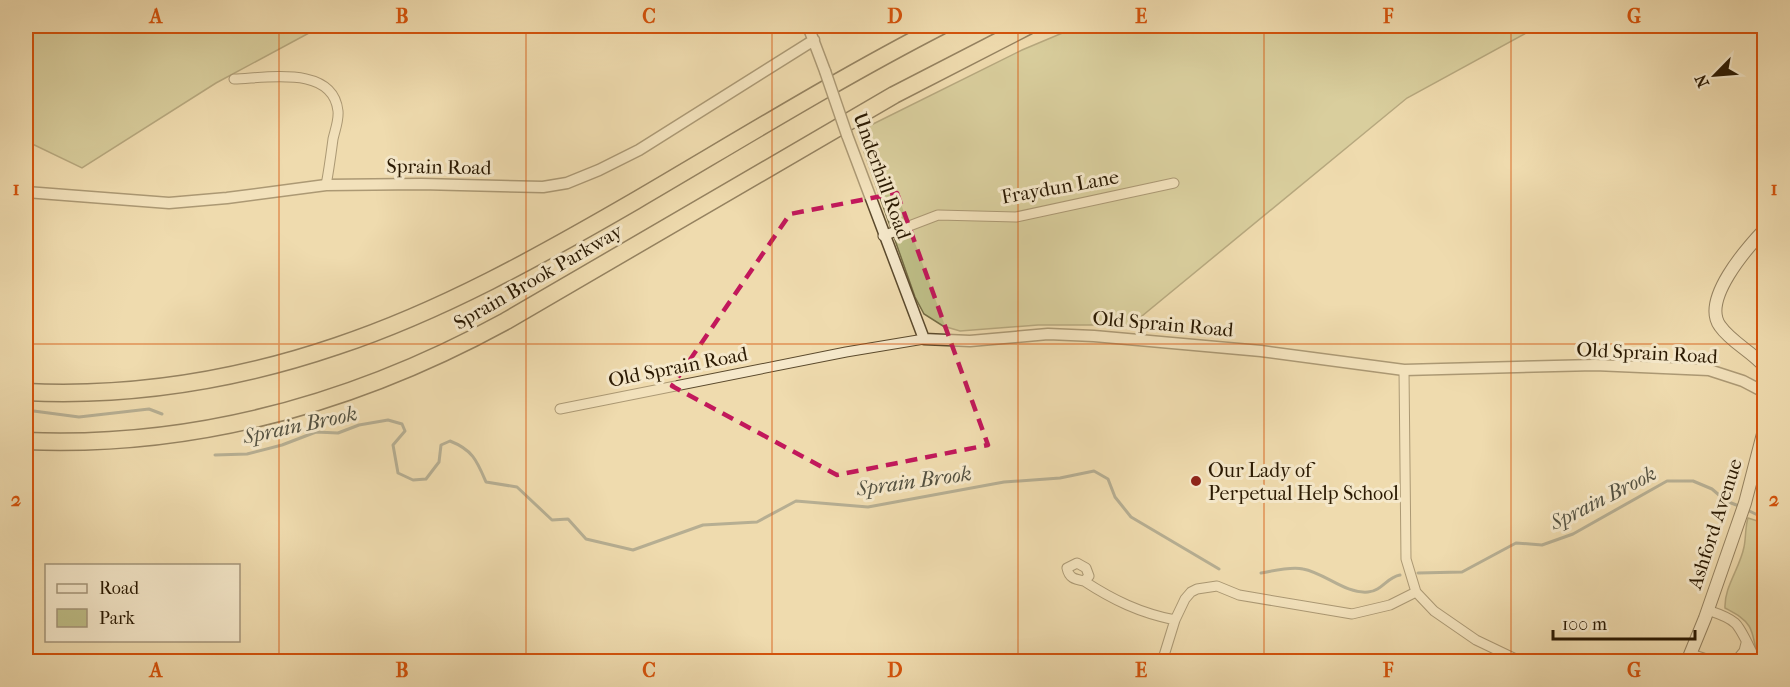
<svg xmlns="http://www.w3.org/2000/svg" width="1790" height="687" font-family="'IM FELL French Canon',serif">
	<style>
		.green { fill: #bebe87; stroke: #746c44; stroke-width: 1.5 }
		.lines { fill: none; stroke-linecap: round; stroke-linejoin: round }
		.stream { stroke: #71786f; stroke-width: 3 }
		.minor-casing { stroke: #5b4a2d; stroke-width: 11 }
		.tertiary-casing { stroke: #5b4a2d; stroke-width: 13 }
		.secondary-casing { stroke: #2a1902; stroke-width: 14 }
		.motorway-casing { stroke: #2a1902; stroke-width: 19 }
		.minor { stroke: #f5e8ca; stroke-width: 9 }
		.tertiary { stroke: #f5e8ca; stroke-width: 10 }
		.secondary { stroke: #f5e8ca; stroke-width: 12 }
		.motorway { stroke: #efdbae; stroke-width: 16 }
		.tertiary-bridge-casing { stroke: #5b4a2d; stroke-width: 13; stroke-linecap: butt }
		.tertiary-bridge { stroke: #f5e8ca; stroke-width: 10 }
		.marked { fill: none; stroke: #c2185b; stroke-width: 4.5; stroke-dasharray: 12 8; stroke-linejoin: round }
		.grid { fill: none; stroke: #d5530b; stroke-width: 1.5; stroke-opacity: 0.55 }
		.poi-dot { fill: #8f2418; stroke: #f5e8ca; stroke-width: 2 }
		.labels { text-anchor: middle; dominant-baseline: central; stroke-width: 6; stroke-linejoin: round; paint-order: stroke }
		.street-label { font-size: 20px; fill: #2a1902; stroke: #f5e8ca }
		.poi-label { font-size: 20px; fill: #2a1902; stroke: #f5e8ca; text-anchor: start }
		.water-label { font-size: 21px; font-style: italic; fill: #535141; stroke: #f5e8ca }
		.neatline { fill: none; stroke: #d5530b; stroke-width: 2 }
		.grid-label { font-size: 20px; text-anchor: middle; font-weight: bold; fill: #d5530b }
	</style>
	<rect width="100%" height="100%" fill="#efdbae"/>
	<filter id="stains"><feTurbulence type="fractalNoise" baseFrequency=".00333" numOctaves="4"/><feColorMatrix values="0 0 0 0 .2 0 0 0 0 .09 0 0 0 0 .02 0 0 0 .5 -.17"/></filter>
	<radialGradient id="worn" r=".72"><stop offset=".6" stop-color="#630" stop-opacity="0"/><stop offset="1" stop-color="#630" stop-opacity=".3"/></radialGradient>
	<!-- green -->
	<path class="green" d="M26,26H322L216,83L82,168L26,141Z
		M1079,26H1539L1407,98L1131,325H1038L960,331L943,326L924,314L915,297L857,132L1022,50Z
		M1748,518L1764,523V661C1753,654 1756,637 1749,626C1743,617 1734,613 1725,608C1724,587 1740,568 1744,547C1746,538 1745,528 1748,518Z"/>
	<g class="lines">
		<!-- stream -->
		<path class="stream" d="M26,410L79,417L149,409L162,414
			M215,455L247,454L282,445L316,432L338,433L359,425L388,420L402,424L405,431L393,445L398,473L413,480L426,479L439,462L441,445L450,441C473,450 477,461 486,482L517,487L552,520L568,519L586,539L633,550L703,525L757,522L796,501L868,507L1004,482L1060,478L1094,471L1108,479L1115,497L1131,517L1219,569
			M1745,509L1764,518
			M1261,573C1273,571 1291,566 1303,569C1325,573 1345,594 1368,592C1382,591 1387,577 1400,575
			M1418,573L1462,572L1516,543L1542,545L1573,534L1667,481H1693L1712,489L1726,501L1739,506"/>
		<defs>
			<path id="minor" d="M234,79C267,78 333,65 338,111C339,120 335,130 333,139C331,154 329,170 326,185
				M883,236L938,215L1016,217L1174,183
				M1404,370L1406,559L1416,592L1434,611L1476,640L1522,662
				M560,409L846,352L924,339
				M1077,563L1086,568L1089,576L1084,581C1074,579 1069,578 1067,568Z
				M1084,581C1113,600 1140,613 1175,620
				M1707,610C1716,613 1727,616 1735,623C1742,629 1751,652 1757,662
				M1691,654L1716,662
				M1162,662L1175,620L1185,599L1191,592L1197,589L1217,586L1239,595L1352,614L1390,605L1416,592
				M1735,662L1744,651L1746,643"/>
			<path id="tertiary" d="M808,26L825,71
				M847,135L924,339L970,341L1048,334L1094,336L1261,351L1404,370L1595,365L1709,370L1743,381L1764,392
				M26,192L169,203L227,198L326,185L421,184L543,187L567,183L599,170L639,150L814,40"/>
			<path id="secondary" d="M1764,230C1747,248 1701,300 1720,326C1731,342 1751,351 1764,366
				M1687,662L1705,618L1745,503L1764,430"/>
			<path id="motorway" d="M26,392C131,397 237,380 337,346C442,311 540,256 635,201C736,142 836,80 941,26
				M26,441C198,448 356,403 506,321L894,95L1028,26"/>
		</defs>
		<!-- minor casing -->
		<use href="#minor" class="minor-casing"/>
		<!-- tertiary casing -->
		<use href="#tertiary" class="tertiary-casing"/>
		<!-- secondary casing -->
		<use href="#secondary" class="secondary-casing"/>
		<!-- motorway casing -->
		<use href="#motorway" class="motorway-casing"/>
		<!-- minor -->
		<use href="#minor" class="minor"/>
		<!-- tertiary -->
		<use href="#tertiary" class="tertiary"/>
		<!-- secondary -->
		<use href="#secondary" class="secondary"/>
		<!-- motorway -->
		<use href="#motorway" class="motorway"/>
		<defs>
			<path id="tertiary-bridge" d="M825,71L847,135"/>
		</defs>
		<!-- tertiary-bridge casing -->
		<use href="#tertiary-bridge" class="tertiary-bridge-casing"/>
		<!-- tertiary-bridge -->
		<use href="#tertiary-bridge" class="tertiary-bridge"/>
	</g>
	<!-- marked area -->
	<path d="M0 0H1790V687H0ZM897,193L988,445L837,475L672,386L790,214Z" fill="#efdbae" fill-opacity=".55" fill-rule="evenodd"/>
	<path class="marked" d="M897,193L988,445L837,475L672,386L790,214Z"/>
	<!-- grid -->
	<path class="grid" d="M279,26V662M526,26V662M772,26V662M1018,26V662M1264,26V662M1511,26V662M26,344H1764"/>
	<!-- markers -->
	<circle class="poi-dot" cx="1196" cy="481" r="6"/>
	<g class="labels">
		<!-- street labels -->
		<g class="street-label">
			<text transform="translate(439 167) rotate(1)">Sprain Road</text>
			<text transform="translate(882 176) rotate(70)">Underhill Road</text>
			<text transform="translate(1060 187) rotate(-10)">Fraydun Lane</text>
			<text transform="translate(538 277) rotate(-30)">Sprain Brook Parkway</text>
			<text transform="translate(1163 324) rotate(5)">Old Sprain Road</text>
			<text transform="translate(1647 353) rotate(3)">Old Sprain Road</text>
			<text transform="translate(678 367) rotate(-11)">Old Sprain Road</text>
			<text transform="translate(1715 524) rotate(-72)">Ashford Avenue</text>
		</g>
		<!-- poi labels -->
		<g class="poi-label">
			<text x="1208" y="470">Our Lady of<tspan x="1208" dy="23">Perpetual Help School</tspan></text>
		</g>
		<!-- water labels -->
		<g class="water-label">
			<text transform="translate(300 425) rotate(-12)">Sprain Brook</text>
			<text transform="translate(914 481) rotate(-8)">Sprain Brook</text>
			<text transform="translate(1603 498) rotate(-27)">Sprain Brook</text>
		</g>
	</g>
	<!-- margin -->
	<rect width="1790" height="687" fill="none" stroke="#efdbae" stroke-width="66"/>
	<!-- legend -->
	<rect x="45" y="564" width="195" height="78" fill="#f5e8ca" stroke="#a4957a" stroke-width="1.5"/>
	<rect x="57" y="584" width="30" height="9" fill="#f5e8ca" stroke="#a4957a" stroke-width="1.5"/>
	<text x="99" y="594" font-size="18" fill="#2a1902">Road</text>
	<rect x="57" y="609" width="30" height="18" fill="#bebe87" stroke="#a4957a" stroke-width="1.5"/>
	<text x="99" y="624" font-size="18" fill="#2a1902">Park</text>
	<!-- north arrow -->
	<g transform="translate(1715 75) rotate(245)" stroke="#f5e8ca" stroke-width="4.5" paint-order="stroke">
	<path d="M0-4.5L10 22L0 15L-10 22Z" fill="#2a1902"/>
	<text y="-9" font-size="16" font-weight="bold" text-anchor="middle" fill="#2a1902">N</text>
	</g>
	<!-- scale -->
	<path d="M1553 630v9h142v-9" fill="none" stroke="#2a1902" stroke-width="3"/>
	<text x="1562" y="630" font-size="18" fill="#2a1902" stroke="#f5e8ca" stroke-width="4.5" paint-order="stroke">100 m</text>
	<rect x="33" y="33" width="1724" height="621" class="neatline"/>
	<g class="grid-label">
		<text x="156" y="23">A</text>
		<text x="402" y="23">B</text>
		<text x="649" y="23">C</text>
		<text x="895" y="23">D</text>
		<text x="1141" y="23">E</text>
		<text x="1388" y="23">F</text>
		<text x="1634" y="23">G</text>
		<text x="16" y="195">1</text>
		<text x="1774" y="195">1</text>
		<text x="16" y="506">2</text>
		<text x="1774" y="506">2</text>
		<text x="156" y="677">A</text>
		<text x="402" y="677">B</text>
		<text x="649" y="677">C</text>
		<text x="895" y="677">D</text>
		<text x="1141" y="677">E</text>
		<text x="1388" y="677">F</text>
		<text x="1634" y="677">G</text>
	</g>
	<rect width="100%" height="100%" filter="url(#stains)"/>
	<rect width="100%" height="100%" fill="url(#worn)"/>
</svg>
